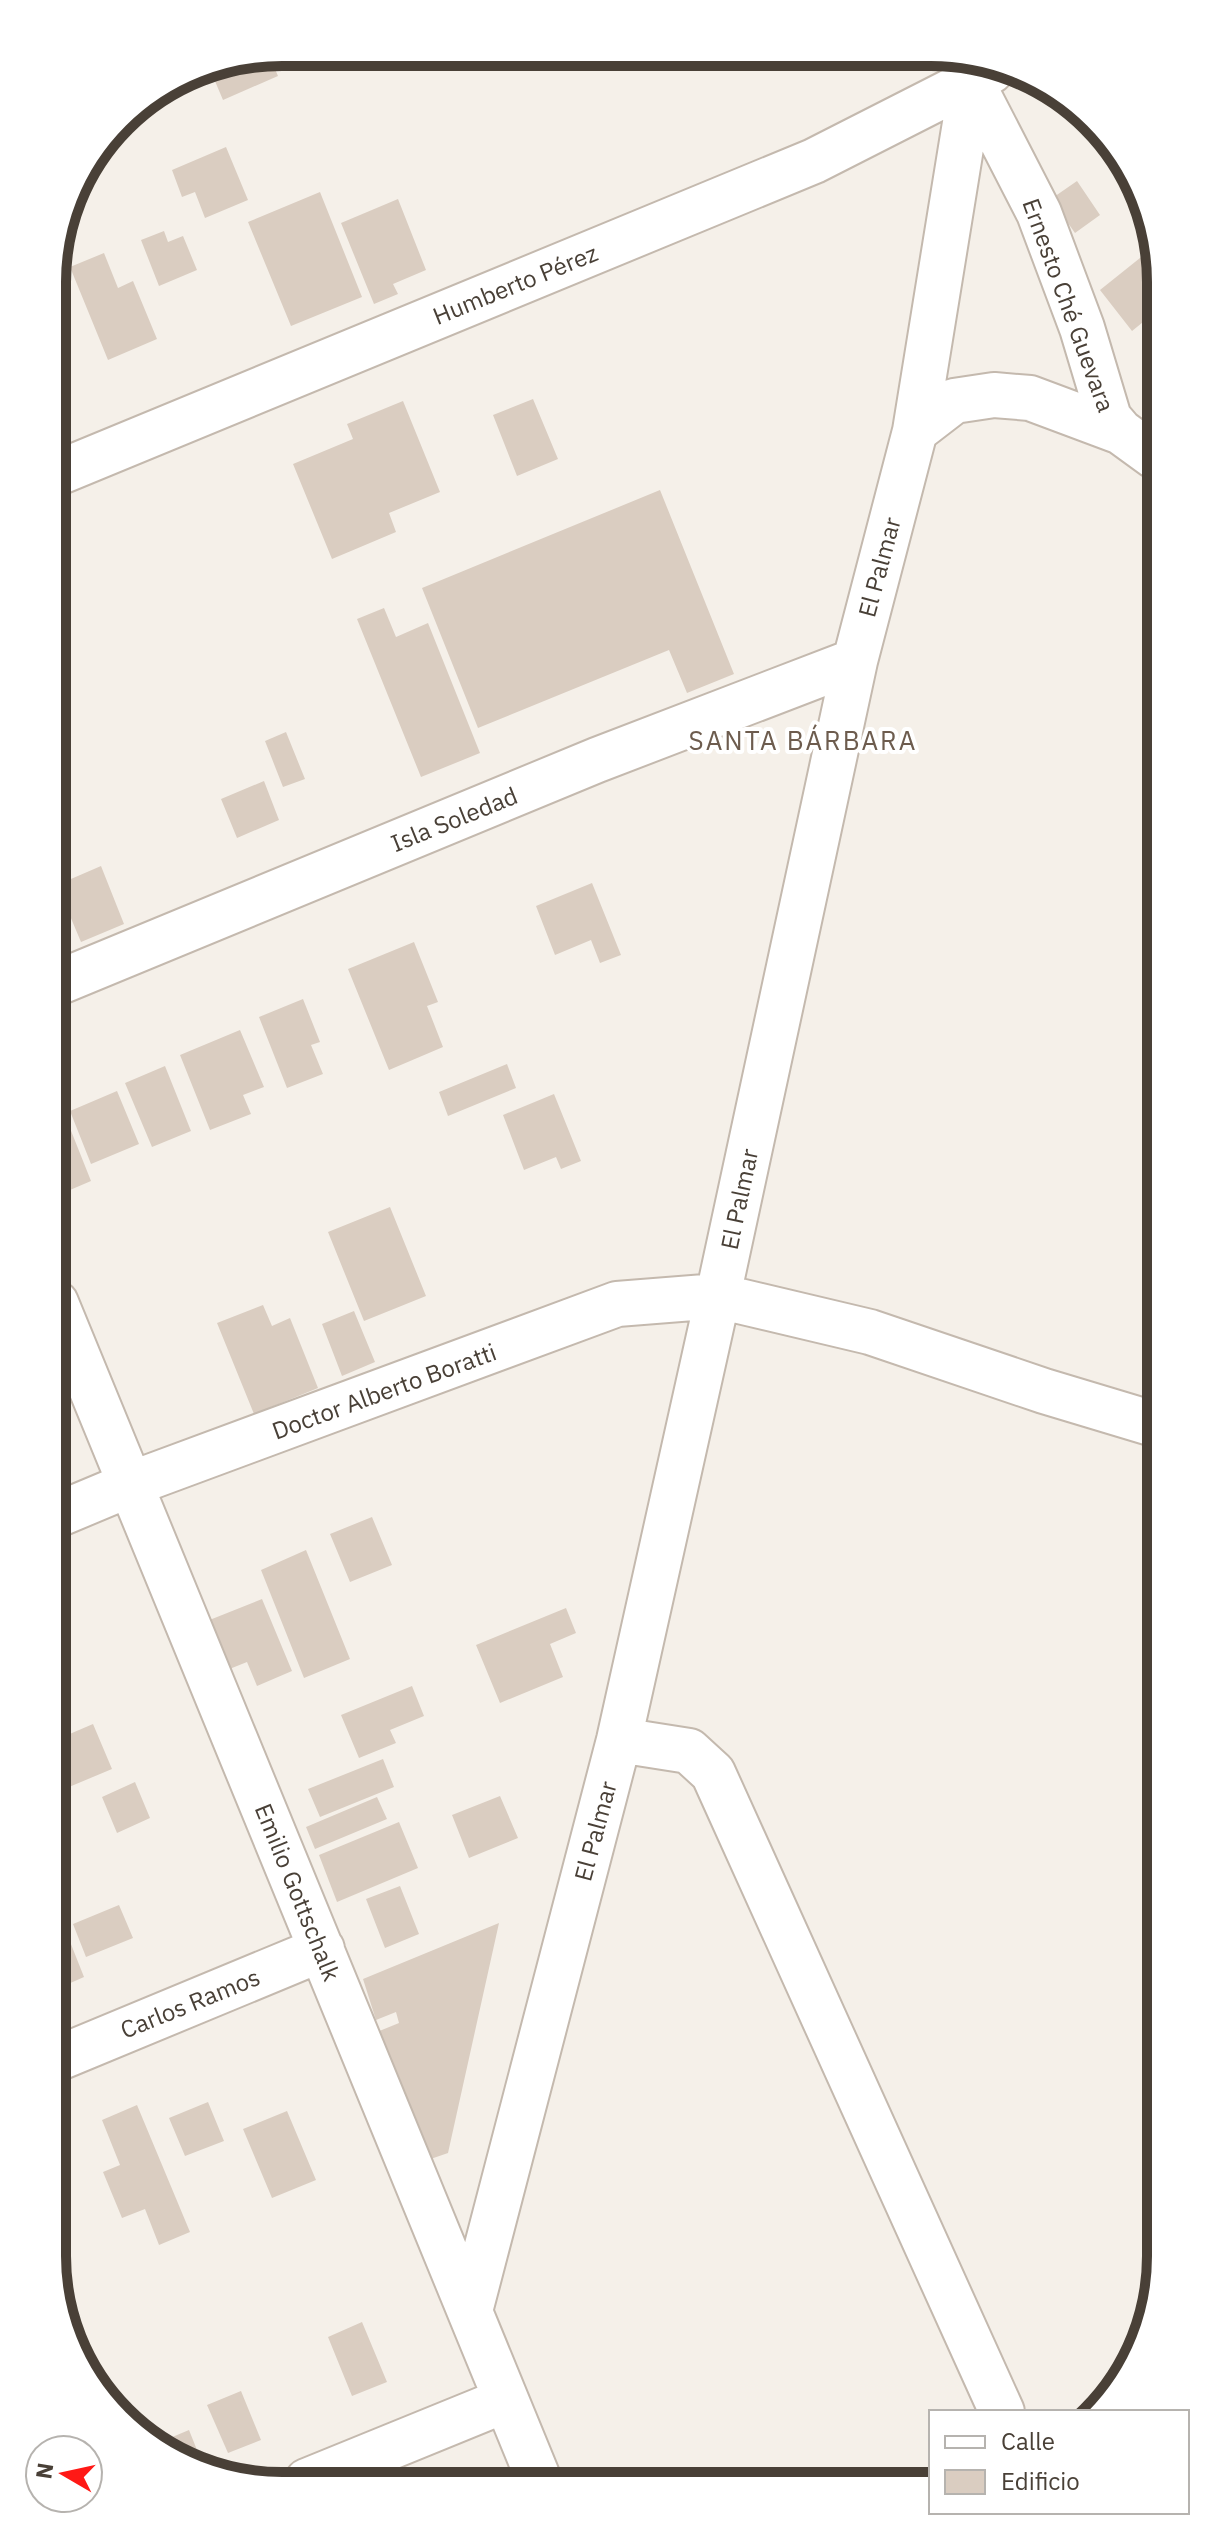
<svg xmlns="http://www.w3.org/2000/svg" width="1213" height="2538" font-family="'IBM Plex Sans',sans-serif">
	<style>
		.building { fill: #dacdc1 }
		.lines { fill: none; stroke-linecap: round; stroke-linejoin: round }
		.minor-casing { stroke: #c4b9ae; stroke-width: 48 }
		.minor { stroke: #fff; stroke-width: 44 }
		.labels { text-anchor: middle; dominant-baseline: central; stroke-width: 8; stroke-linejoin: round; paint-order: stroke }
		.street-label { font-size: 24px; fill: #494037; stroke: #fff }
		.neighbourhood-label { font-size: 26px; letter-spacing: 2px; fill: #6d5c4e; stroke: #fff }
		.rim { fill: none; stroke: #494037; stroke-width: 10 }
	</style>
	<rect width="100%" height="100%" fill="#f5f0e9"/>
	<!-- building -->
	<path class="building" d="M269,55L278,76L223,100L209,67Z
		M226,147L248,200L205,218L195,192L182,197L172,170Z
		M1077,181L1100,215L1075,233L1051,199Z
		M320,192L362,297L291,326L248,222Z
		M398,199L426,270L393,284L398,294L374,304L341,223Z
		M164,231L168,242L183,236L197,270L159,286L141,240Z
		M104,253L118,288L133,281L157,339L108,360L70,267Z
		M1145,254L1153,265V314L1132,331L1100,290Z
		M533,399L558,459L517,476L493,415Z
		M403,401L440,492L389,513L396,532L332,559L293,464L353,439L347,424Z
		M660,490L734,674L687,693L669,650L478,728L422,588Z
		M384,608L396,637L428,623L480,753L421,777L357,619Z
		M286,732L305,779L283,787L265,741Z
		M54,775L67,806L55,811Z
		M264,781L279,820L237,838L221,799Z
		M101,866L124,924L81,942L57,885Z
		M592,883L621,955L600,963L591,940L555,955L536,906Z
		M414,942L438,1002L427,1006L443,1047L389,1070L348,969Z
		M303,999L320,1042L311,1045L323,1074L287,1088L259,1017Z
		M240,1030L264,1087L243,1095L251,1114L210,1130L180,1055Z
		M507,1064L516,1088L448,1116L439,1092Z
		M165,1066L191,1131L152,1147L125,1083Z
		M117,1091L139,1144L91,1164L70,1111Z
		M56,1093L91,1181L56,1196Z
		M554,1094L581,1161L561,1169L556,1157L524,1170L503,1115Z
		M390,1207L426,1296L364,1321L328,1232Z
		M263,1305L272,1326L290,1318L318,1388L254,1414L217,1323Z
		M354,1311L375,1362L342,1376L322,1324Z
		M372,1517L392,1565L350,1582L330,1534Z
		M306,1550L350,1659L304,1678L261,1570Z
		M262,1599L292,1671L257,1686L247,1662L227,1670L207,1621Z
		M566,1608L576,1633L550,1644L563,1677L500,1703L476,1645Z
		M412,1686L424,1716L390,1730L396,1743L359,1758L341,1715Z
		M93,1724L112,1769L69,1787L58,1758V1739Z
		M383,1759L394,1787L320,1817L308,1789Z
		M135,1782L150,1818L117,1833L102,1797Z
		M500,1796L518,1838L469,1858L452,1815Z
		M377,1797L387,1819L315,1849L306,1827Z
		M399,1822L418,1868L337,1902L319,1855Z
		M400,1886L419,1934L385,1948L366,1899Z
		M119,1905L133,1938L86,1957L73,1924Z
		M499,1923L448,2153L419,2163L372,2034L399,2023L396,2012L376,2020L363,1979Z
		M65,1929L84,1977L59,1988V1931Z
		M208,2102L224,2141L185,2156L169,2118Z
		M137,2105L190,2232L159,2245L145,2209L122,2218L103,2172L120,2165L102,2120Z
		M287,2111L316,2180L272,2198L243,2129Z
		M362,2322L387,2382L352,2396L328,2337Z
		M241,2391L261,2440L228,2453L207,2405Z
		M189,2430L203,2465L158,2443Z"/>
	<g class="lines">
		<defs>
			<path id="minor" d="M968,75L1039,213L1082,328L1109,418L1121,432L1154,456
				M915,431L954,401L994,395L1030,398L1121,432
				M53,475L814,161L991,71
				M55,984L597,760L855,661
				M56,1303L539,2480
				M57,1515L131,1484L617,1304L718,1296L870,1332L1044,1391L1157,1425
				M619,1740L689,1751L713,1773L1002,2412
				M59,2058L322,1949
				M470,2311L619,1740L718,1296L855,661L915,431L972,80
				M307,2481L506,2400"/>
		</defs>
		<!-- minor casing -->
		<use href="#minor" class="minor-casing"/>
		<!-- minor -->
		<use href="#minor" class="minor"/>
	</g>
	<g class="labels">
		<!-- street labels -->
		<g class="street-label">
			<text transform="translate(515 284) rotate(-22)">Humberto Pérez</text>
			<text transform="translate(1069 305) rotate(70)">Ernesto Ché Guevara</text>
			<text transform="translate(879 567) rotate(-75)">El Palmar</text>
			<text transform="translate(454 819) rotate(-22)">Isla Soledad</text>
			<text transform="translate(739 1199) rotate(-78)">El Palmar</text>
			<text transform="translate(384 1391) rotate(-20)">Doctor Alberto Boratti</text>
			<text transform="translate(595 1831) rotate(-75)">El Palmar</text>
			<text transform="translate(298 1892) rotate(68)">Emilio Gottschalk</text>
			<text transform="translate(190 2003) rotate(-22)">Carlos Ramos</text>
		</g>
		<!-- neighbourhood labels -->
		<g class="neighbourhood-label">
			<text x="803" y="740">SANTA BÁRBARA</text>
		</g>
	</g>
	<!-- crop -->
	<path d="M0 0H1213V2538H0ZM282 66H931A216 216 0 0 1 1147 282V2256A216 216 0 0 1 931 2472H282A216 216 0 0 1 66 2256V282A216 216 0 0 1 282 66Z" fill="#fff" fill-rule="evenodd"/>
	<path class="rim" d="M282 66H931A216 216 0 0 1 1147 282V2256A216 216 0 0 1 931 2472H282A216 216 0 0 1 66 2256V282A216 216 0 0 1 282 66Z"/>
	<!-- legend -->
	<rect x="929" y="2410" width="260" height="104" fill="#ffffff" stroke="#b6b3af" stroke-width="2"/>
	<rect x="945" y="2436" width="40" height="12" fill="#ffffff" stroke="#b6b3af" stroke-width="2"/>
	<text x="1001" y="2450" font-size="24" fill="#494037">Calle</text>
	<rect x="945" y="2470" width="40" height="24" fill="#dacdc1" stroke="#b6b3af" stroke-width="2"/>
	<text x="1001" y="2490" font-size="24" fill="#494037">Edificio</text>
	<!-- north arrow -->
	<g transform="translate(64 2474) rotate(279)"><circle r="38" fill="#ffffff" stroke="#b6b3af" stroke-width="2"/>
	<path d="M0-6L14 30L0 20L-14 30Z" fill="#ff1916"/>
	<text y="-12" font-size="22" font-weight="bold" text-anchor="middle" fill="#494037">N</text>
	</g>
</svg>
